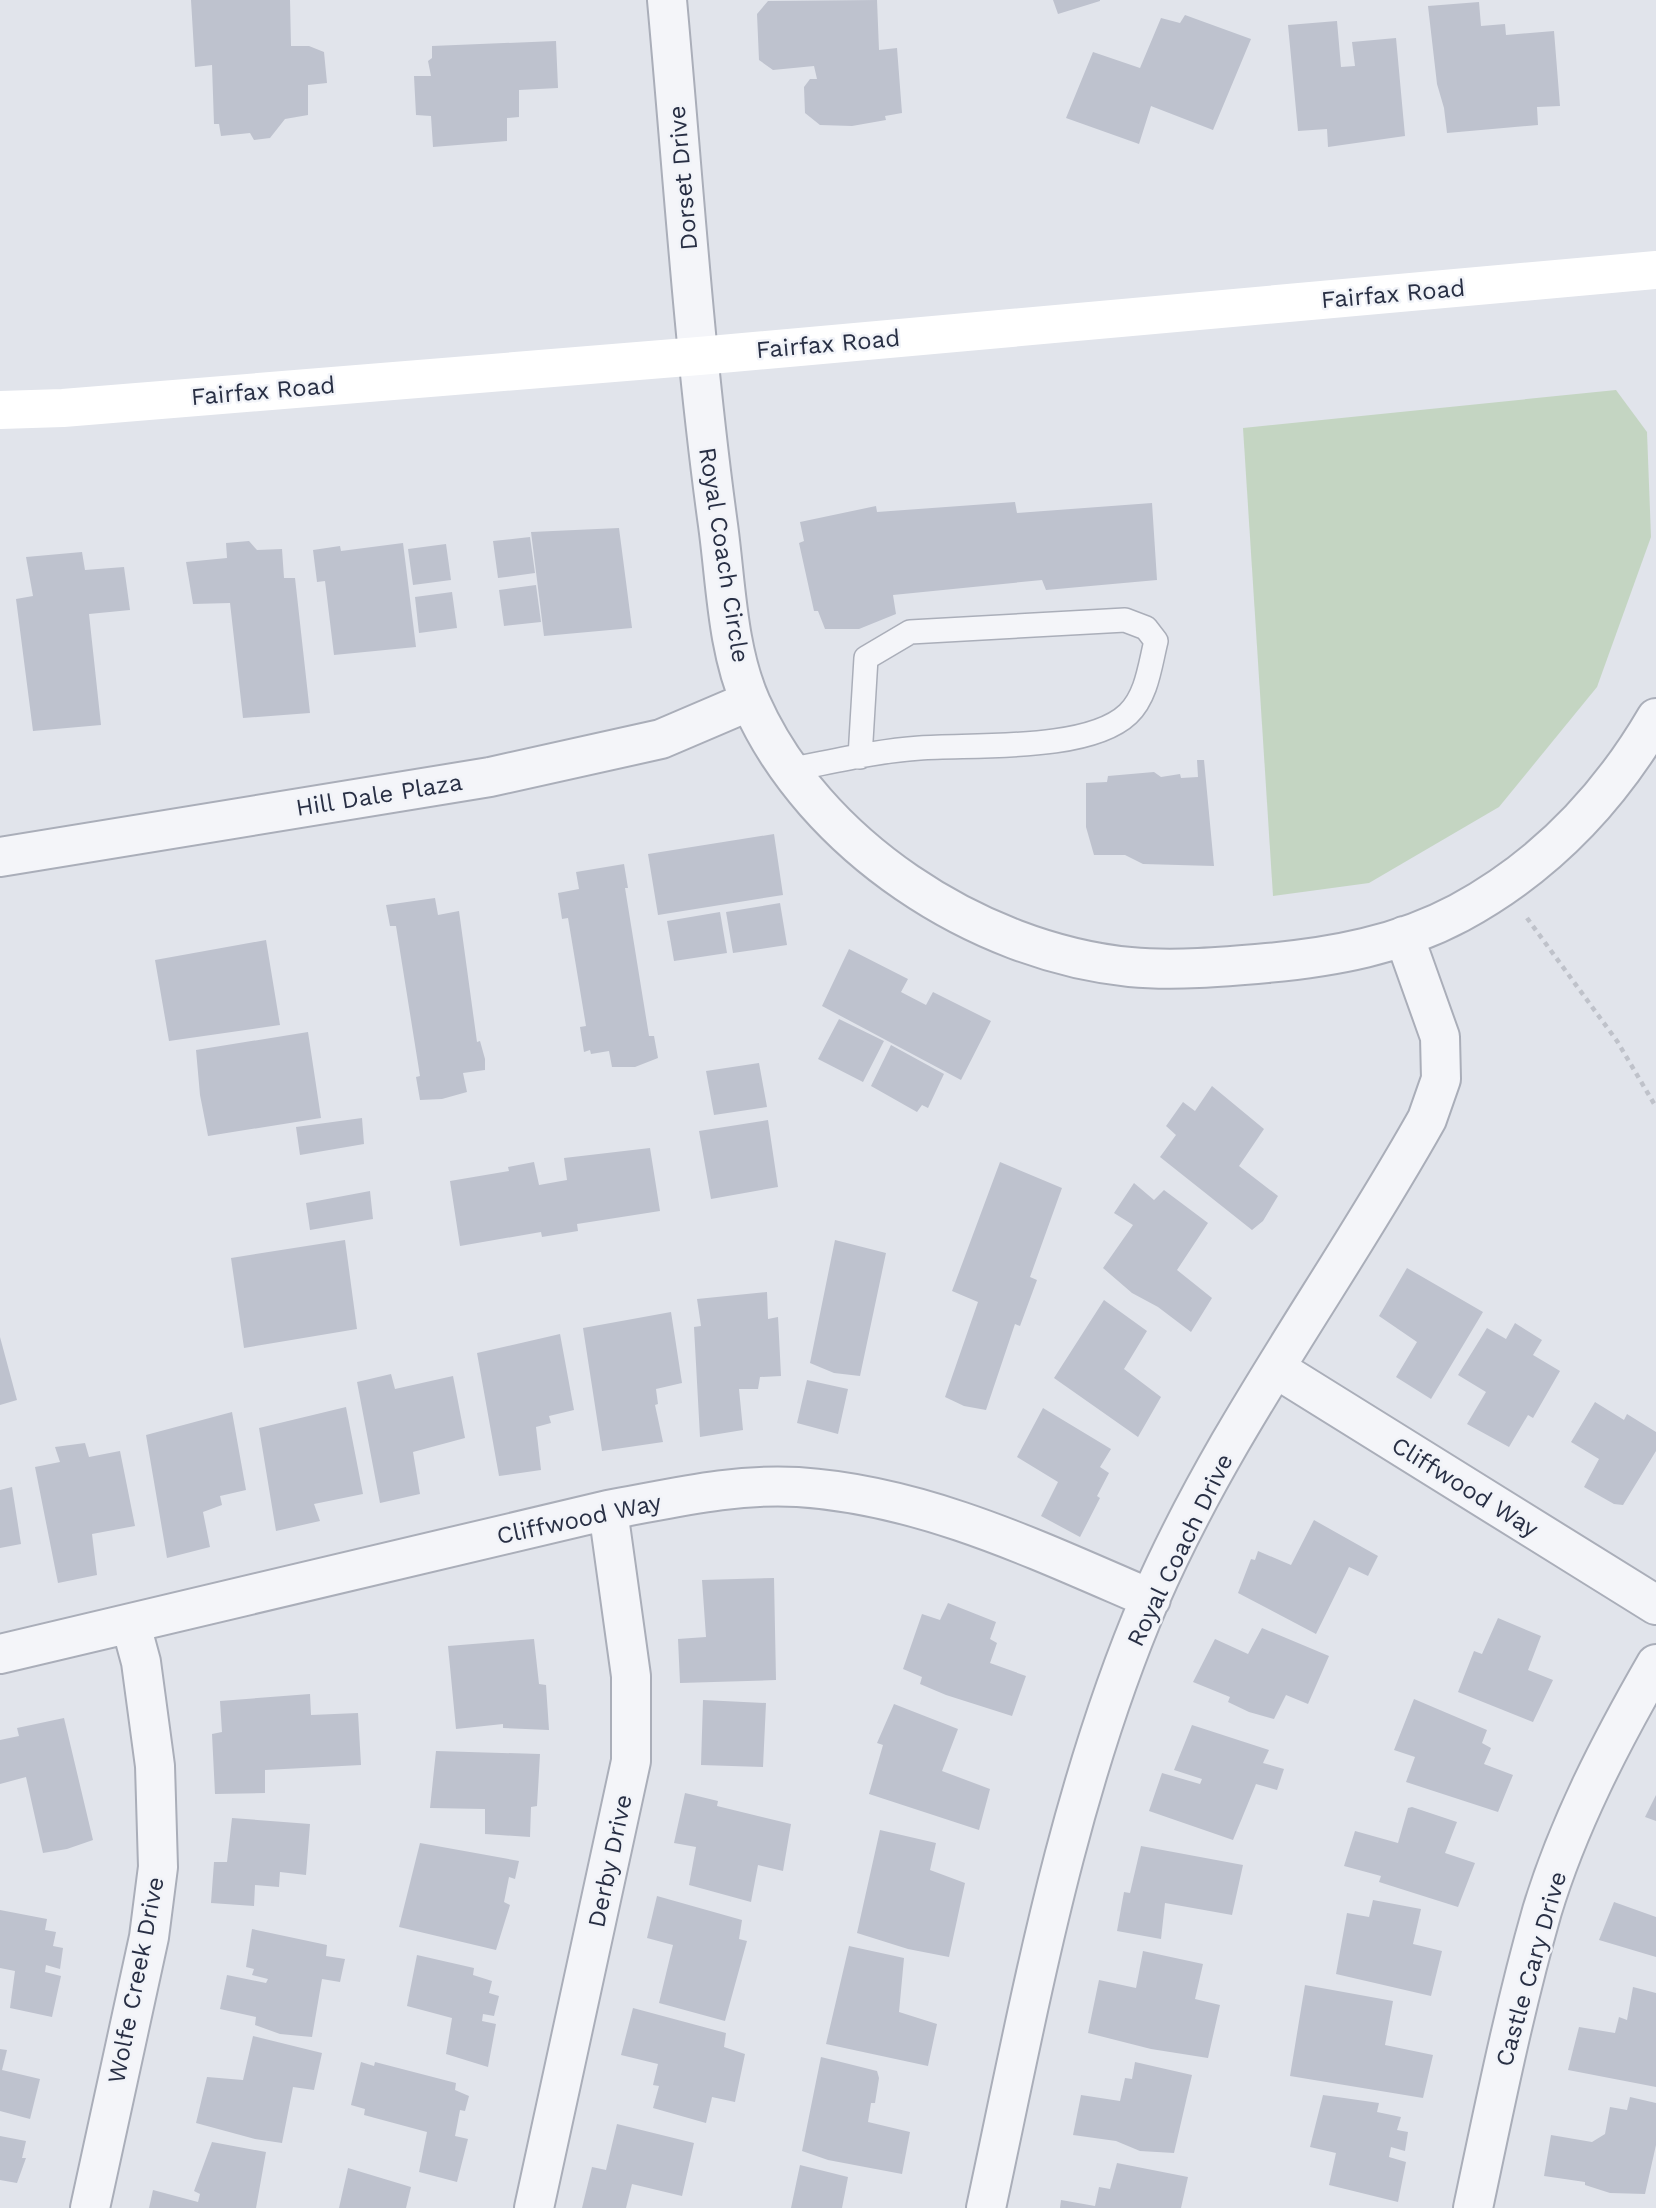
<svg xmlns="http://www.w3.org/2000/svg" width="1656" height="2208" font-family="'Work Sans',sans-serif">
	<style>
		.green { fill: #c4d5c2 }
		.building { fill: #bec2ce }
		.lines { fill: none; stroke-linecap: round; stroke-linejoin: round }
		.lane-casing { stroke: #aaaeb9; stroke-width: 26 }
		.street-casing { stroke: #aaaeb9; stroke-width: 42 }
		.path { stroke: #bfc2ca; stroke-width: 4.5; stroke-dasharray: 5 5; stroke-linecap: butt }
		.lane { stroke: #f4f5f9; stroke-width: 23 }
		.street { stroke: #f4f5f9; stroke-width: 38 }
		.secondary { stroke: #fff; stroke-width: 38 }
		.labels { text-anchor: middle; dominant-baseline: central; stroke-width: 5; stroke-linejoin: round; paint-order: stroke }
		.street-label { font-size: 24px; fill: #282f44; stroke: #f1f3f8 }
	</style>
	<rect width="100%" height="100%" fill="#e1e4eb"/>
	<!-- green -->
	<path class="green" d="M1616,390L1647,432L1651,537L1597,687L1499,807L1369,883L1273,896L1243,428Z"/>
	<!-- building -->
	<path class="building" d="M191,0H290L291,46H309L324,52L327,83L308,85V115L285,119L270,138L254,140L250,133L221,136L219,124H214L212,65L195,67Z
		M877,0L879,50L897,48L902,113L885,116L886,120L852,126L820,125L805,113L804,87L810,79H817L814,66L773,70L759,60L757,14L768,1Z
		M1053,0H1100V1L1058,14Z
		M1479,2L1481,26L1505,24L1506,35L1554,31L1560,106L1537,107L1538,125L1447,133L1444,108L1437,84L1428,6Z
		M1185,15L1251,39L1213,130L1151,106L1139,144L1066,118L1093,52L1140,68L1161,18L1180,23Z
		M1337,21L1341,67L1355,66L1352,42L1396,38L1405,136L1328,147L1327,129L1298,131L1288,25Z
		M556,41L558,88L519,90V117L507,118V141L433,147L431,116L416,115L414,76H431L428,61L432,58V46Z
		M1015,502L1017,513L1152,503L1157,580L1046,590L1042,580L893,595L896,614L859,629H825L818,611H814L799,543L804,541L800,522L876,506L877,512Z
		M619,528L632,628L544,636L531,532Z
		M530,537L535,573L498,578L493,541Z
		M249,541L257,550L282,549L284,578H295L310,713L243,718L230,603L193,604L186,562L227,558L226,543Z
		M403,543L416,647L334,655L325,581L317,582L313,550L340,546L341,551Z
		M446,544L451,580L413,585L408,549Z
		M82,552L85,570L124,567L130,610L89,614L101,725L33,731L16,599L33,596L26,557Z
		M536,585L541,622L504,626L499,590Z
		M452,592L457,628L419,633L415,597Z
		M1197,760H1204L1214,866L1143,864L1125,855H1094L1086,827V783L1107,782L1108,776L1154,772L1161,777L1180,774L1181,778L1198,777Z
		M774,834L783,895L658,915L648,854Z
		M624,864L628,888H625L649,1036H654L658,1058L635,1067H612L609,1051L591,1054L590,1050L584,1052L580,1027L586,1026L568,918L562,919L558,893L579,889L576,872Z
		M435,898L438,915L459,911L477,1042L480,1041L485,1059V1070L463,1073L467,1092L442,1099L420,1100L416,1077L420,1076L396,926H390L386,905Z
		M780,903L787,945L733,953L726,912Z
		M720,912L727,953L674,961L667,921Z
		M266,940L280,1025L169,1041L155,960Z
		M849,949L908,979L901,992L926,1005L933,992L991,1021L961,1080L822,1006Z
		M839,1019L884,1041L863,1082L818,1059Z
		M308,1032L321,1118L208,1136L200,1095L196,1050Z
		M891,1045L944,1074L928,1108L922,1105L917,1112L871,1086Z
		M759,1063L767,1107L714,1115L706,1071Z
		M1212,1086L1264,1129L1239,1166L1278,1196L1263,1221L1252,1230L1160,1157L1176,1135L1166,1126L1183,1102L1195,1111Z
		M362,1118L364,1144L300,1155L296,1127Z
		M768,1120L778,1187L711,1199L699,1131Z
		M650,1148L660,1211L577,1224L578,1231L542,1237L541,1232L460,1246L450,1181L509,1171L508,1167L534,1162L539,1185L567,1180L564,1158Z
		M1000,1162L1062,1188L1030,1277L1037,1280L1020,1326L1015,1324L986,1410L964,1406L945,1397L978,1302L952,1291Z
		M1134,1183L1154,1200L1164,1190L1208,1223L1177,1270L1212,1298L1191,1332L1158,1307L1132,1293L1103,1268L1133,1225L1114,1213Z
		M370,1191L373,1219L310,1230L306,1203Z
		M345,1240L357,1329L244,1348L231,1258Z
		M835,1240L886,1253L860,1376L834,1373L810,1363Z
		M1407,1268L1483,1312L1431,1399L1396,1377L1417,1342L1379,1316Z
		M767,1292L768,1319L778,1317L781,1376L760,1377L758,1389H739L743,1430L700,1437L694,1327L701,1326L697,1299Z
		M1104,1300L1147,1331L1124,1369L1161,1397L1138,1437L1054,1378Z
		M671,1312L682,1383L656,1389L658,1404L655,1405L663,1442L602,1451L583,1328Z
		M1515,1323L1542,1340L1533,1355L1560,1371L1533,1418L1528,1415L1509,1447L1467,1424L1486,1392L1458,1375L1487,1328L1506,1339Z
		M560,1334L574,1410L549,1416L551,1423L536,1427L541,1470L499,1476L477,1353Z
		M0,1337L17,1400L0,1405Z
		M391,1374L395,1389L453,1376L465,1438L413,1452L420,1494L380,1503L357,1382Z
		M807,1380L848,1389L838,1434L797,1423Z
		M1595,1402L1624,1420L1627,1414L1656,1432V1451L1623,1505L1614,1504L1584,1487L1599,1459L1571,1442Z
		M346,1407L363,1494L314,1504L320,1521L276,1531L259,1428Z
		M1043,1408L1111,1449L1100,1467L1109,1473L1097,1496L1100,1498L1080,1537L1041,1516L1058,1482L1017,1457Z
		M232,1412L246,1490L220,1496L222,1505L203,1512L210,1547L167,1558L146,1435Z
		M85,1443L89,1457L120,1451L135,1526L92,1534L97,1575L58,1583L35,1467L60,1462L55,1447Z
		M12,1487L21,1544L0,1548V1490Z
		M1314,1520L1378,1556L1368,1576L1349,1567L1316,1634L1238,1593L1251,1559L1255,1560L1258,1551L1291,1565Z
		M774,1578L776,1680L680,1683L678,1639L706,1637L702,1580Z
		M948,1603L996,1622L990,1639L997,1643L990,1663L1026,1676L1012,1716L946,1695L920,1684L922,1677L903,1669L922,1614L940,1620Z
		M1498,1618L1541,1636L1528,1670L1553,1680L1533,1722L1458,1692L1474,1651L1482,1654Z
		M1262,1628L1329,1656L1308,1704L1286,1695L1274,1719L1249,1712L1228,1702L1230,1697L1193,1682L1215,1639L1248,1654Z
		M534,1639L539,1684L546,1685L549,1730L503,1728V1724L456,1729L448,1646Z
		M310,1694L311,1715L358,1713L361,1765L265,1770V1793L215,1794L212,1734L222,1732L220,1701Z
		M1414,1699L1487,1730L1482,1743L1491,1748L1484,1764L1513,1775L1498,1812L1406,1782L1415,1757L1394,1750Z
		M703,1700L766,1703L763,1767L701,1765Z
		M894,1704L958,1729L942,1771L990,1789L979,1830L869,1794L883,1745L877,1743Z
		M64,1718L93,1840L67,1849L43,1853L26,1777L0,1784V1740L19,1736L17,1728Z
		M1192,1725L1269,1750L1263,1763L1284,1769L1277,1790L1256,1784L1233,1840L1149,1811L1162,1773L1200,1784L1202,1779L1174,1770Z
		M436,1751L540,1754L537,1806L531,1807L530,1837L485,1834V1809L430,1808Z
		M685,1793L718,1801L717,1806L791,1824L783,1871L758,1865L751,1902L689,1885L696,1847L674,1843Z
		M1656,1795V1821L1645,1817Z
		M1412,1807L1457,1822L1445,1853L1475,1863L1458,1907L1379,1882L1381,1876L1344,1866L1355,1831L1398,1843L1408,1808Z
		M232,1818L310,1824L306,1875L280,1872L279,1887L255,1885L254,1906L211,1903L214,1862H227Z
		M880,1830L936,1843L930,1870L965,1883L949,1957L908,1949L857,1933Z
		M420,1843L519,1861L515,1879L509,1877L504,1902L510,1905L496,1950L399,1927Z
		M1141,1846L1243,1865L1232,1915L1165,1903L1161,1939L1117,1931L1124,1892L1130,1893Z
		M657,1896L742,1920L739,1939L747,1941L725,2021L659,2003L673,1945L647,1938Z
		M1373,1900L1421,1909L1413,1944L1442,1951L1431,1996L1336,1974L1347,1913L1369,1917Z
		M1614,1902L1656,1917V1957L1599,1940Z
		M0,1910L47,1919L45,1930L56,1932L53,1946L63,1948L60,1969L46,1965L45,1972L61,1976L52,2017L10,2008L15,1971L0,1968Z
		M252,1929L327,1945L326,1956L345,1959L340,1982L322,1979L312,2037L280,2034L255,2025L256,2017L220,2009L227,1975L266,1983L268,1979L252,1975L254,1969L246,1967Z
		M849,1946L904,1958L899,2012L937,2024L928,2066L826,2044Z
		M1143,1951L1203,1964L1195,1999L1220,2005L1208,2058L1151,2049L1088,2033L1099,1980L1136,1988Z
		M417,1955L474,1968L473,1975L492,1981L489,1993L499,1996L494,2016L483,2014L482,2021L496,2024L488,2067L446,2054L452,2018L407,2006Z
		M1305,1985L1393,2001L1385,2045L1433,2055L1423,2098L1290,2076Z
		M1633,1987L1656,1993V2087L1568,2070L1579,2027L1615,2033L1619,2017L1627,2020Z
		M633,2008L726,2033L724,2047L745,2054L735,2102L712,2097L706,2123L653,2108L659,2086L653,2085L658,2064L621,2055Z
		M253,2036L322,2053L314,2090L293,2087L282,2143L255,2139L196,2123L207,2077L243,2080Z
		M0,2049L7,2050L2,2070L40,2079L30,2119L0,2111Z
		M821,2057L877,2071L879,2078L875,2103H871L868,2122L910,2132L902,2174L828,2160L802,2151Z
		M361,2062L374,2066L375,2062L456,2083L455,2090L469,2096L465,2111L460,2110L455,2136L468,2139L457,2182L419,2172L427,2132L364,2115L365,2109L351,2105Z
		M1135,2062L1192,2075L1174,2153L1140,2151L1116,2141L1073,2135L1081,2095L1120,2101L1125,2078L1132,2079Z
		M1323,2095L1379,2103L1377,2112L1401,2117L1397,2130L1408,2132L1405,2151L1391,2147L1389,2157L1406,2162L1398,2202L1329,2185L1336,2153L1310,2147Z
		M1630,2097L1656,2103V2145L1645,2194L1610,2193L1585,2185V2182L1544,2176L1551,2135L1592,2142L1605,2134L1610,2107L1627,2110Z
		M617,2124L694,2143L682,2196L632,2184L626,2208H582L592,2167L606,2170Z
		M0,2136L26,2141L22,2158H26L17,2183L0,2180Z
		M212,2142L266,2152L256,2208H149L153,2190L198,2202L200,2194L194,2191Z
		M1117,2163L1188,2177L1181,2208H1060L1061,2200L1095,2206L1099,2187L1110,2189Z
		M800,2165L848,2177L842,2208H791Z
		M348,2168L411,2187L406,2208H339Z"/>
	<g class="lines">
		<defs>
			<path id="lane" d="M788,770C831,762 876,751 920,748C973,744 1088,752 1128,714C1147,696 1150,665 1156,641L1146,628L1125,620L910,632L866,658L860,757"/>
			<path id="street" d="M667,0C683,175 694,351 718,525C726,583 727,649 751,703C814,845 977,952 1130,967C1174,971 1223,967 1267,963C1333,957 1399,945 1459,913C1542,868 1608,800 1656,718
				M0,857L490,777L661,739L750,701
				M1275,1368L1656,1605
				M0,1654L608,1510C670,1499 734,1483 798,1487C923,1495 1037,1550 1151,1599
				M90,2208L149,1937L158,1867L155,1766L141,1662L131,1625
				M534,2208L631,1761V1676L608,1510
				M986,2208C1030,2003 1067,1793 1150,1599C1224,1429 1337,1280 1427,1119L1441,1079L1440,1037L1404,936
				M1473,2208C1494,2109 1514,2009 1542,1911C1568,1825 1611,1742 1656,1664"/>
		</defs>
		<!-- lane casing -->
		<use href="#lane" class="lane-casing"/>
		<!-- street casing -->
		<use href="#street" class="street-casing"/>
		<!-- path -->
		<path class="path" d="M1527,918L1617,1041L1656,1107"/>
		<!-- lane -->
		<use href="#lane" class="lane"/>
		<!-- street -->
		<use href="#street" class="street"/>
		<!-- secondary -->
		<path class="secondary" d="M0,410L63,408L699,356L1656,270"/>
	</g>
	<g class="labels">
		<!-- street labels -->
		<g class="street-label">
			<text transform="translate(683 178) rotate(-95)">Dorset Drive</text>
			<text transform="translate(1393 294) rotate(-5)">Fairfax Road</text>
			<text transform="translate(828 344) rotate(-5)">Fairfax Road</text>
			<text transform="translate(263 391) rotate(-5)">Fairfax Road</text>
			<text transform="translate(724 555) rotate(81)">Royal Coach Circle</text>
			<text transform="translate(379 795) rotate(-9)">Hill Dale Plaza</text>
			<text transform="translate(1465 1487) rotate(32)">Cliffwood Way</text>
			<text transform="translate(579 1519) rotate(-12)">Cliffwood Way</text>
			<text transform="translate(1180 1550) rotate(-64)">Royal Coach Drive</text>
			<text transform="translate(610 1861) rotate(-78)">Derby Drive</text>
			<text transform="translate(1531 1969) rotate(-74)">Castle Cary Drive</text>
			<text transform="translate(136 1980) rotate(-79)">Wolfe Creek Drive</text>
		</g>
	</g>
</svg>
